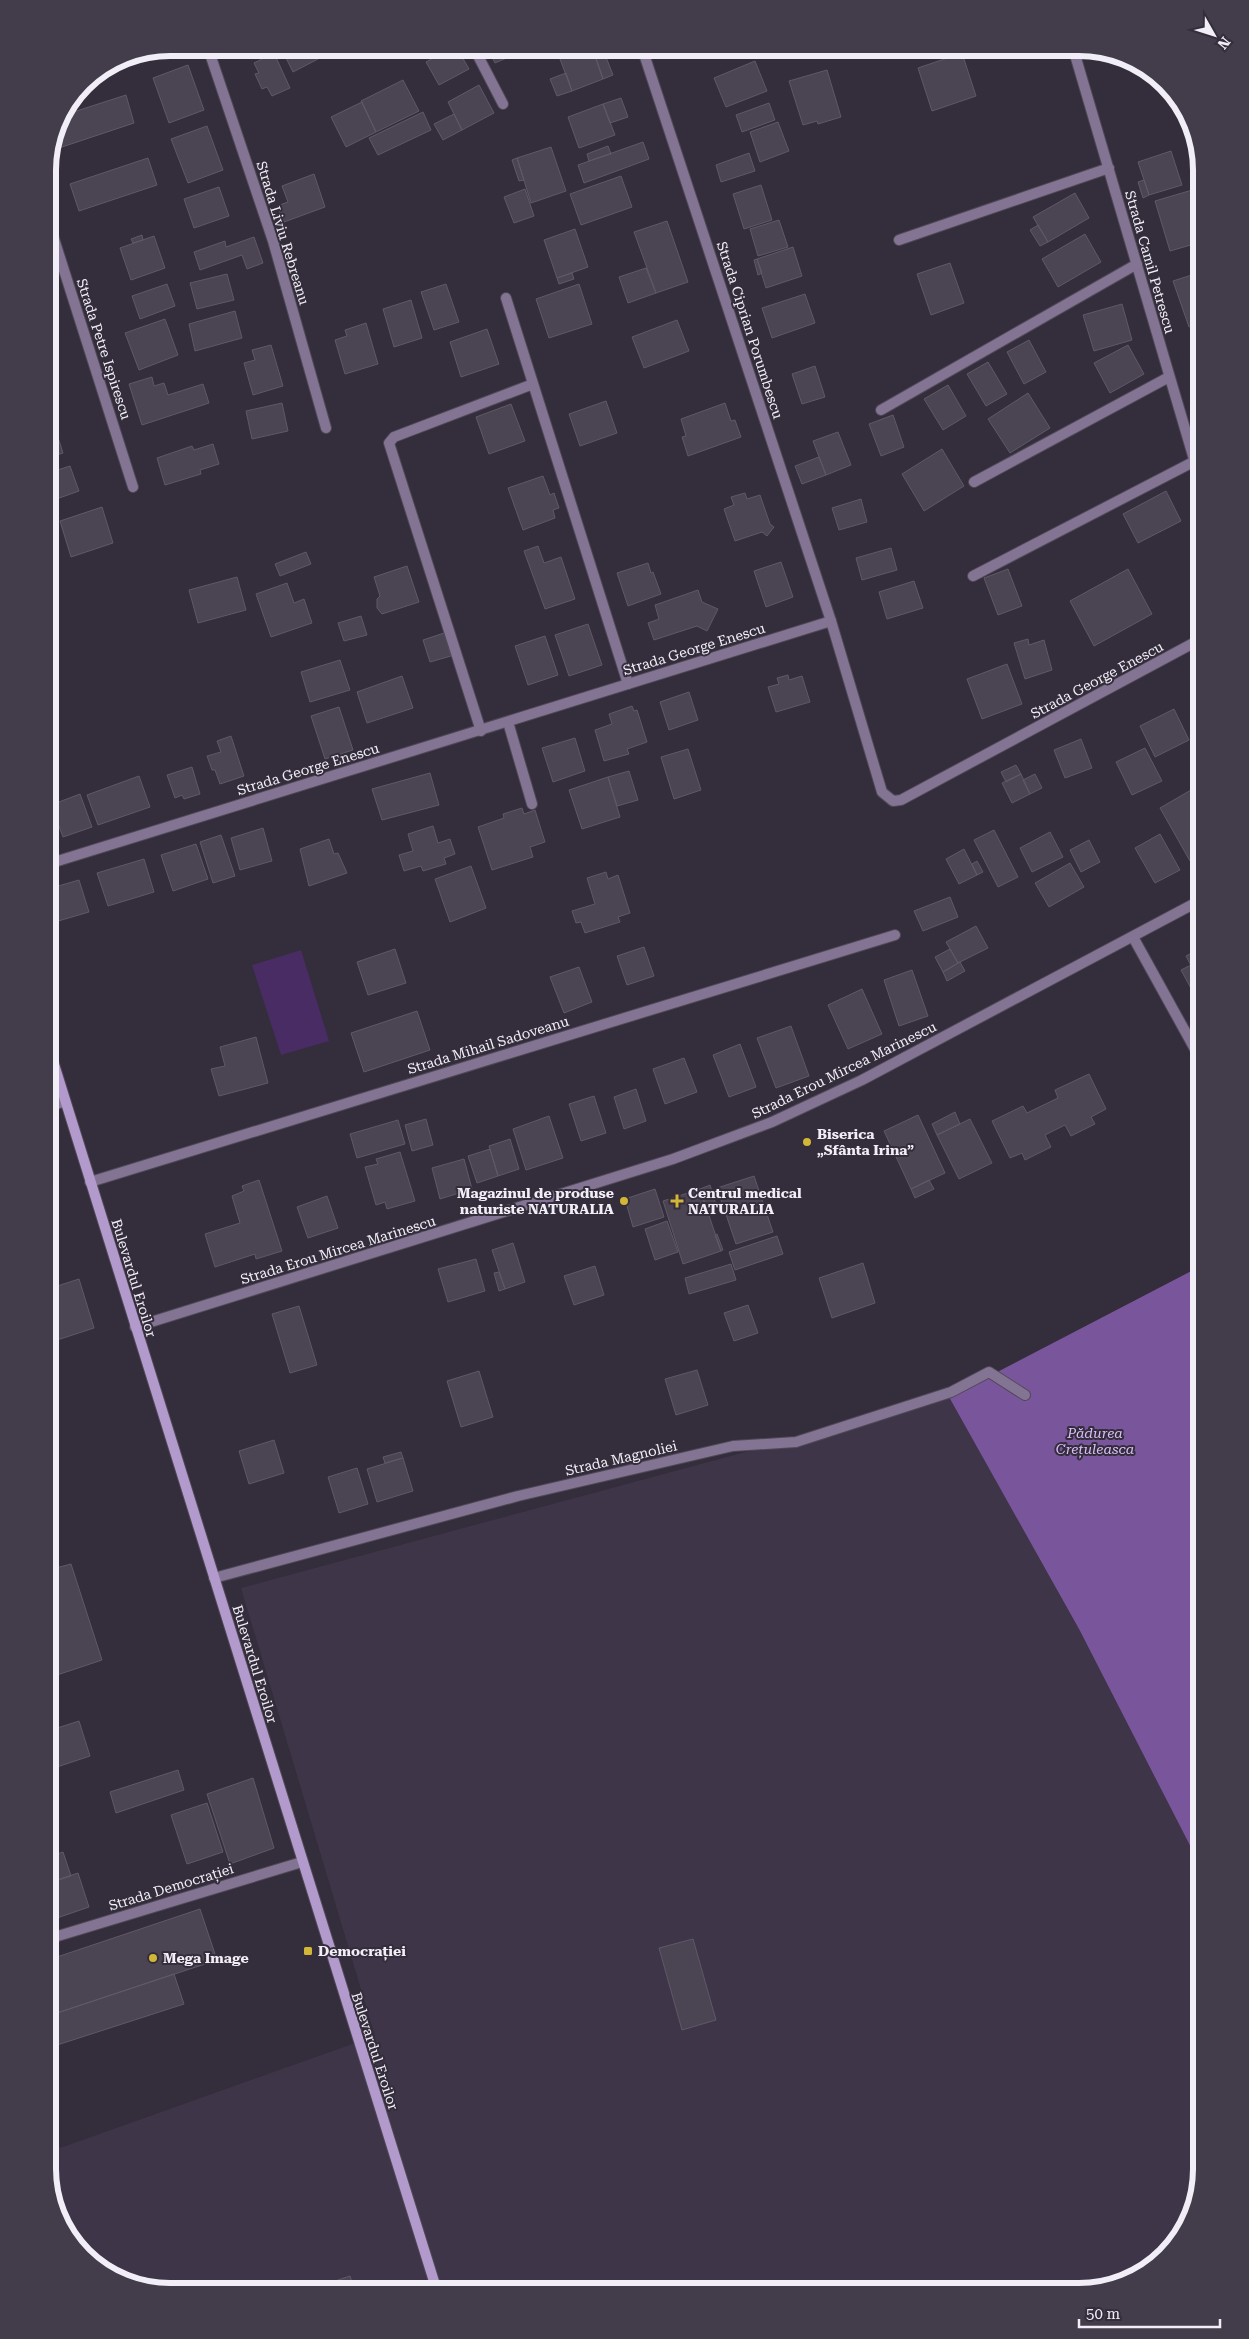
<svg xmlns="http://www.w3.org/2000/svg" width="1249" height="2339" font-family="'Roboto Serif',serif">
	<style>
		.built { fill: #3e3549 }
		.green { fill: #492c64 }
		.forest { fill: #79569b }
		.building { fill: #4b4553; stroke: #605868 }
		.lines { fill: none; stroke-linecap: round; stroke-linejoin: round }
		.minor-casing { stroke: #4f4855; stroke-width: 12 }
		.tertiary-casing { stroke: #4f4855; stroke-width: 12 }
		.secondary-casing { stroke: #4f4855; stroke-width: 12 }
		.minor { stroke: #837494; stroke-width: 10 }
		.tertiary { stroke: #837494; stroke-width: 10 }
		.secondary { stroke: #b29acd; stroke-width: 10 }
		.poi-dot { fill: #d2b635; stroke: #342d3b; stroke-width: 2 }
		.labels { text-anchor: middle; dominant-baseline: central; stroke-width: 4; stroke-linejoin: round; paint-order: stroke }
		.street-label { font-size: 14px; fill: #f2eef7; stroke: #342d3b }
		.poi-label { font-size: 14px; font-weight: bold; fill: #f2eef7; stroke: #342d3b; text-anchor: start }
		.park-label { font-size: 14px; font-style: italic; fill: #dbbffa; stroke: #342d3b }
		.rim { fill: none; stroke: #f2eef7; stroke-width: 6 }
	</style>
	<rect width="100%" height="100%" fill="#342d3b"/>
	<!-- built -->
	<path class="built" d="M949,1397L1079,1629L1201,1867V2169L1181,2237L1126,2282L1079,2291H162L102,2271L57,2216L48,2169V2111L60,2148L375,2036L241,1588Z"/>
	<!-- green -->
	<path class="green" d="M301,950L329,1041L281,1055L252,965Z"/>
	<!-- forest -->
	<path class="forest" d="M1201,1266V1867L1079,1629L949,1397Z"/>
	<!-- building -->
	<path class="building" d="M281,48H313L318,59L293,72Z
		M451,48H457L469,69L439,85L426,62Z
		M487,48H513L516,54L495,63Z
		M592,48L603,79L572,91L560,59Z
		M679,48H692L680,51Z
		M604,52L613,75L603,79L595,55Z
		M274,53L290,88L272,96L267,87L262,89L255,74L259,73L254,63Z
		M962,53L976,96L932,111L918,68Z
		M755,61L767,91L726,107L714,78Z
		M188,65L204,110L169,123L153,78Z
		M827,70L841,117L818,124L817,121L803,125L789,81Z
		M566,73L572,91L557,96L550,79Z
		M403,80L419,111L376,132L361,101Z
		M479,85L494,113L462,130L448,102Z
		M126,95L134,123L59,148L54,134L57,123L61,116Z
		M621,98L628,117L610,123L603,104Z
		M362,102L376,132L346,147L331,117Z
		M769,103L775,120L742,132L736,115Z
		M603,104L615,135L579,148L568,117Z
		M423,112L431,130L378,155L369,138Z
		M454,114L462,130L443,140L434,124Z
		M778,122L789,151L760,162L750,132Z
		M207,126L223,170L188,183L171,139Z
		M643,142L649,159L584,183L578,165Z
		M608,146L611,154L589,161L587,154Z
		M551,147L566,191L531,203L517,158Z
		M1171,151L1182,185L1149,195L1138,162Z
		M749,153L755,171L721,182L716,165Z
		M148,158L157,185L79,211L70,184Z
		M517,158L524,180L519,181L512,160Z
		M314,174L325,207L284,222L277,206L288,202L282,186Z
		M621,176L632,207L581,225L570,194Z
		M1144,180L1149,195L1143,198L1138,182Z
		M761,185L772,220L744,229L733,194Z
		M219,187L229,216L194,228L184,199Z
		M1199,188L1201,197V242L1170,251L1155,201Z
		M525,189L534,216L514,223L504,197Z
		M1075,193L1089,218L1048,242L1033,217Z
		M779,220L788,247L758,256L750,229Z
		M667,221L688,282L656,293L634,232Z
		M1038,225L1048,242L1040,246L1030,230Z
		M575,229L588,267L557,278L544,240Z
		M1085,234L1101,262L1058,287L1042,259Z
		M142,235L143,240L133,243L131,239Z
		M154,236L165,268L131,280L120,248Z
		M254,237L263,263L247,269L242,255L200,270L194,252L225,241L226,247Z
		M793,247L802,276L766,288L757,259Z
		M757,259L762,273L758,275L754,260Z
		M950,263L964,303L931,315L917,274Z
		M646,268L656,293L628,303L619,277Z
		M1201,272V322L1189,327L1173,281Z
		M572,273L574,279L559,284L557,278Z
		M227,274L234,300L197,309L190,283Z
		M167,284L175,306L140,319L132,296Z
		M446,284L459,322L434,330L421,292Z
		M579,284L592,324L549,338L536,299Z
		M805,294L815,323L772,338L762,308Z
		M411,300L422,338L394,347L383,309Z
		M1122,304L1132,340L1094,351L1083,315Z
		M235,311L242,338L195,351L189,324Z
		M165,319L178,355L139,370L125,333Z
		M677,320L689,351L644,368L632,337Z
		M366,323L378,364L345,374L335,340L347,336L345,330Z
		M487,329L499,364L461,377L450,342Z
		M1029,340L1046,372L1024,384L1007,352Z
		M271,345L283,386L253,395L244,363L255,360L252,350Z
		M1128,345L1144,374L1110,393L1094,363Z
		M988,362L1007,394L986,406L967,374Z
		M815,366L825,397L802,404L792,374Z
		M1201,367V394L1194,370Z
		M152,377L154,386L164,383L168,395L203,384L209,403L142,425L129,384Z
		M948,385L966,416L943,430L924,399Z
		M1028,393L1050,428L1010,453L988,419Z
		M606,401L617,433L580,446L569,414Z
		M282,403L288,431L252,439L246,411Z
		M725,403L731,421L735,420L741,437L688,456L682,437L686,436L681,419Z
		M511,404L525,441L489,454L476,417Z
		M893,415L904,447L881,456L869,424Z
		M54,425L63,453L48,458V427Z
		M838,432L851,465L826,475L813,441Z
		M213,444L219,464L200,470L201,474L165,485L157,458L192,446L194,450Z
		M942,449L964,486L924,511L902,474Z
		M819,457L826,475L802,484L795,466Z
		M70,466L79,491L48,502V473Z
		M543,476L550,495L554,493L559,508L553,510L555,518L523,530L508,488Z
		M1166,491L1181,521L1138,543L1123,514Z
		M745,493L747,499L760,495L770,524L774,527L767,536L762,532L735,541L724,509L734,505L731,497Z
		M861,499L867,522L839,530L832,508Z
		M102,507L113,543L71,557L60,521Z
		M538,546L544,563L561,557L575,599L545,609L524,551Z
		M891,548L897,570L862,580L856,558Z
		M306,552L311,564L280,576L275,564Z
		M781,562L793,597L766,607L754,571Z
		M648,563L651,573L653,572L661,594L628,606L617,573Z
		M407,566L419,602L382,614L377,608V599L380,596L374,577Z
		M1008,569L1022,606L998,615L984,578Z
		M1128,569L1152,614L1094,646L1070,601Z
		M237,577L246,610L198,623L189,590Z
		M914,581L923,608L887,619L879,592Z
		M287,583L294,603L304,599L312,623L271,637L256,594Z
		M698,590L702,602L718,609L707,631L697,626L654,640L648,623L659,619L655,605Z
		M361,616L367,635L344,641L338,623Z
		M588,624L602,665L569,676L555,635Z
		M444,633L451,656L430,662L423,640Z
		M545,636L558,675L528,685L515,646Z
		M1028,639L1029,645L1044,640L1052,670L1025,679L1014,643Z
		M340,660L350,690L310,702L301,672Z
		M1007,664L1022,704L982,719L967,679Z
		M788,675L789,680L802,676L810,702L776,712L768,687L779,684L777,678Z
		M402,676L413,708L367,723L357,692Z
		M1201,686V709L1191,691Z
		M689,692L698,720L669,730L660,702Z
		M632,706L634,711L637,710L647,742L627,749L629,754L604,761L595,730L612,724L609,714Z
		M339,707L353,750L325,759L311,716Z
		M1174,709L1189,740L1155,757L1140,726Z
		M231,736L244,776L220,784L215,770H212L207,756L221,752L217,741Z
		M575,738L585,771L553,782L542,748Z
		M1081,739L1092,768L1065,778L1054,750Z
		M1145,748L1162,781L1132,795L1116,762Z
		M688,749L701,790L674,799L661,757Z
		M1016,765L1021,774L1006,782L1001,772Z
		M192,767L200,794L184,799L182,795L175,798L167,775Z
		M629,771L638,800L617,806L608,777Z
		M430,773L439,805L382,820L372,789Z
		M1021,774L1030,794L1012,803L1002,783Z
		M1035,774L1042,788L1030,794L1023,780Z
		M139,776L150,807L98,825L87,795Z
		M608,777L620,817L582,829L569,790Z
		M1191,790L1201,809V854L1190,861L1160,808Z
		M80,794L92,827L63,837L51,805Z
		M522,808L524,814L535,810L545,842L530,847L533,857L492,870L478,827L504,818L503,814Z
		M433,826L438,843L450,839L455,854L444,858L446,864L423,871L421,866L404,871L399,855L413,851L408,834Z
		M263,828L272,861L240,870L231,838Z
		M994,830L1018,877L998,887L974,840Z
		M1050,832L1063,857L1032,872L1020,848Z
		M1160,834L1180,870L1155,883L1135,848Z
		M221,835L235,876L213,883L200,842Z
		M329,839L334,854L338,853L347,873L309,886L300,849Z
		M1089,840L1100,862L1081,872L1070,850Z
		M196,844L208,879L173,891L161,855Z
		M964,849L977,875L959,884L946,859Z
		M144,859L154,892L108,906L97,873Z
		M977,861L983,872L977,875L972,864Z
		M1070,863L1084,887L1049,907L1035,883Z
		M471,866L486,908L450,922L435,879Z
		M606,872L608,879L618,875L630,913L618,917L620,922L585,933L581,922L576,923L572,911L595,904L587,878Z
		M79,880L89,912L48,924V889Z
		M950,897L958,917L923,931L914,911Z
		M976,926L988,948L958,963L946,942Z
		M644,947L654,976L627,985L617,956Z
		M1201,948V985L1186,956Z
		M395,949L406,983L368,995L357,962Z
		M950,949L958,963L943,972L935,957Z
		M960,962L965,971L947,981L943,972Z
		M1191,965L1201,985V987L1193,992L1181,970Z
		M579,967L592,1002L564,1013L550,977Z
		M912,970L928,1016L899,1026L884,980Z
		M862,989L882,1034L848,1049L828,1005Z
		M417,1011L430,1050L364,1072L351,1033Z
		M791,1026L809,1076L776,1088L757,1038Z
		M256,1037L268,1083L219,1096L211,1069L225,1066L220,1047Z
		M740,1044L756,1087L729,1097L713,1055Z
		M684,1058L697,1092L665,1104L653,1069Z
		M1089,1074L1106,1109L1091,1117L1095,1124L1071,1136L1065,1125L1045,1135L1051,1147L1025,1160L1022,1153L1010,1158L992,1121L1023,1106L1027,1113L1058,1098L1055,1090Z
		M636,1089L646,1121L624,1129L614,1097Z
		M594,1096L606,1133L581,1141L569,1104Z
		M955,1112L960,1124L937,1135L932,1124Z
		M918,1115L945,1173L911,1189L884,1131Z
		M549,1116L563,1158L526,1170L513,1129Z
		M426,1119L433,1145L412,1151L405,1125Z
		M970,1119L992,1163L959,1179L937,1135Z
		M398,1120L405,1144L357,1158L350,1134Z
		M510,1139L519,1169L498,1176L489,1146Z
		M490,1149L498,1176L477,1183L468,1156Z
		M400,1152L415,1201L387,1209L385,1202L376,1205L365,1167L378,1164L376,1159Z
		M464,1159L472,1189L440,1199L432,1168Z
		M754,1176L773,1232L736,1244L717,1188Z
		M259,1180L282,1251L256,1259L255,1254L215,1267L205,1234L240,1223L232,1196L244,1191L242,1186Z
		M929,1180L934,1189L915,1198L911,1189Z
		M710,1185L717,1208L707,1211L700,1189Z
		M655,1189L664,1217L633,1227L625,1199Z
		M700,1189L721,1251L683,1264L663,1201Z
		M327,1196L338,1228L308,1238L297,1207Z
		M667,1221L678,1252L655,1260L645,1229Z
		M717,1234L723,1250L721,1251L715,1235Z
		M777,1236L783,1254L735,1270L729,1252Z
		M513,1243L525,1282L505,1289L492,1250Z
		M476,1259L485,1291L448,1302L438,1269Z
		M863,1263L875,1303L832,1318L819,1278Z
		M731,1264L736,1280L689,1294L685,1278Z
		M595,1266L604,1295L574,1305L564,1276Z
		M499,1272L505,1289L499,1291L494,1273Z
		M79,1279L94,1328L48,1343V1289Z
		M748,1305L758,1333L734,1341L724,1313Z
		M299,1306L317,1365L290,1373L272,1314Z
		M697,1370L708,1405L676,1415L665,1379Z
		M479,1371L493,1417L461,1427L447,1381Z
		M274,1440L284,1473L249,1484L239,1451Z
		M401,1452L403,1458L385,1463L383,1457Z
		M403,1458L413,1491L377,1502L367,1469Z
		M357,1468L368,1504L339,1513L328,1477Z
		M71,1564L102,1660L48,1678V1570Z
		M79,1721L90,1756L48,1770V1731Z
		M178,1770L184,1790L116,1813L110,1792Z
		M253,1778L274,1848L230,1864L207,1794Z
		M207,1803L223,1852L187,1864L171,1815Z
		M63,1852L71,1876L49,1883L48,1857Z
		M78,1873L89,1907L57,1918L48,1883Z
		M200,1909L217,1960L48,2016V1960Z
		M693,1939L716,2020L682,2030L659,1948Z
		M174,1974L184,2004L51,2047L48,2037V2016Z
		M350,2276L355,2291H305Z"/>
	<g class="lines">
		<defs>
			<path id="minor" d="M208,48L273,241L326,428
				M474,48L503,104
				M642,48L831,621
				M1073,48L1201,483
				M48,220L133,487
				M899,240L1109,168
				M506,298L628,684
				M881,410L1137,264
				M974,482L1169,377
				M973,576L1195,461
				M508,722L532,804
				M481,731L389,443L394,437L533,384
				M1133,937L1201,1060
				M48,1107L65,1101
				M90,1182L895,935
				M214,1578L518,1496L733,1446L796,1442L951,1392L989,1372L1025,1395
				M48,1939L302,1862"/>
			<path id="tertiary" d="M48,864L831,621L882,792L893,801L901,800L1201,639
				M135,1327L673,1159L772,1122L862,1080L1201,900"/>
			<path id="secondary" d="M48,1045L437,2291"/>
		</defs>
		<!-- minor casing -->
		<use href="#minor" class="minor-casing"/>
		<!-- tertiary casing -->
		<use href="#tertiary" class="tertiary-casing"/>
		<!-- secondary casing -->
		<use href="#secondary" class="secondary-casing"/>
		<!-- minor -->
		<use href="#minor" class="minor"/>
		<!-- tertiary -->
		<use href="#tertiary" class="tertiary"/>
		<!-- secondary -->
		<use href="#secondary" class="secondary"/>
	</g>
	<!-- markers -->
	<g class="poi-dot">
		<circle cx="807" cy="1142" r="5"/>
		<circle cx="624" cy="1201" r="5"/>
		<path d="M674.5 1193.5h5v5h5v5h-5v5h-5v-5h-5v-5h5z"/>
		<rect x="303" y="1946" width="10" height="10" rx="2.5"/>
		<circle cx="153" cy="1958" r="5"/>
	</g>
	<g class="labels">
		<!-- street labels -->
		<g class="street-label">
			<text transform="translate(283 233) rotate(73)">Strada Liviu Rebreanu</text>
			<text transform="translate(1150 262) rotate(74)">Strada Camil Petrescu</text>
			<text transform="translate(750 330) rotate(72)">Strada Ciprian Porumbescu</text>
			<text transform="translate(104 349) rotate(72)">Strada Petre Ispirescu</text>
			<text transform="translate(694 649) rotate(-17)">Strada George Enescu</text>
			<text transform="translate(1097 680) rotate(-28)">Strada George Enescu</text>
			<text transform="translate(308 769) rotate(-17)">Strada George Enescu</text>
			<text transform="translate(488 1045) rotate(-17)">Strada Mihail Sadoveanu</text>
			<text transform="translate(844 1070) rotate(-26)">Strada Erou Mircea Marinescu</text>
			<text transform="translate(338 1250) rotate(-17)">Strada Erou Mircea Marinescu</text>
			<text transform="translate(134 1278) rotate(73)">Bulevardul Eroilor</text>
			<text transform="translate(621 1458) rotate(-13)">Strada Magnoliei</text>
			<text transform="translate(255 1664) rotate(73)">Bulevardul Eroilor</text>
			<text transform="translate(171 1887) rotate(-17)">Strada Democrației</text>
			<text transform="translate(375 2051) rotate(72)">Bulevardul Eroilor</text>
		</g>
		<!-- poi labels -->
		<g class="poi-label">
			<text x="817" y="1134">Biserica<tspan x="817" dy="16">„Sfânta Irina”</tspan></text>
			<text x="614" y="1193" text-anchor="end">Magazinul de produse<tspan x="614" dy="16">naturiste NATURALIA</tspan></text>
			<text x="688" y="1193">Centrul medical<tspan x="688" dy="16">NATURALIA</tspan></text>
			<text x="318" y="1951">Democrației</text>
			<text x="163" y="1958">Mega Image</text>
		</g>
		<!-- park labels -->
		<g class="park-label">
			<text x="1095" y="1433">Pădurea<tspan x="1095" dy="16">Crețuleasca</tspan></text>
		</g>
	</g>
	<!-- crop -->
	<path d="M0 0H1249V2339H0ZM170 56H1079A114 114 0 0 1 1193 170V2169A114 114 0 0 1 1079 2283H170A114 114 0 0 1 56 2169V170A114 114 0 0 1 170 56Z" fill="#433c4a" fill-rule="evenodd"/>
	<path class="rim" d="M170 56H1079A114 114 0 0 1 1193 170V2169A114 114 0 0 1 1079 2283H170A114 114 0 0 1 56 2169V170A114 114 0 0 1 170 56Z"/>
	<!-- north arrow -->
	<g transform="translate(1214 35) rotate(129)" stroke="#342d3b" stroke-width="4" paint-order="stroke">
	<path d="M0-4L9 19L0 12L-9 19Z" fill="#f2eef7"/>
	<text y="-8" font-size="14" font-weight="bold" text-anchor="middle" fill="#f2eef7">N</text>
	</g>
	<!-- scale -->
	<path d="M1079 2319v8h141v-8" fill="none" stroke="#f2eef7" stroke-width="2.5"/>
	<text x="1086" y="2319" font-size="15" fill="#f2eef7" stroke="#342d3b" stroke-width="4" paint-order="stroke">50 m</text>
</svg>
